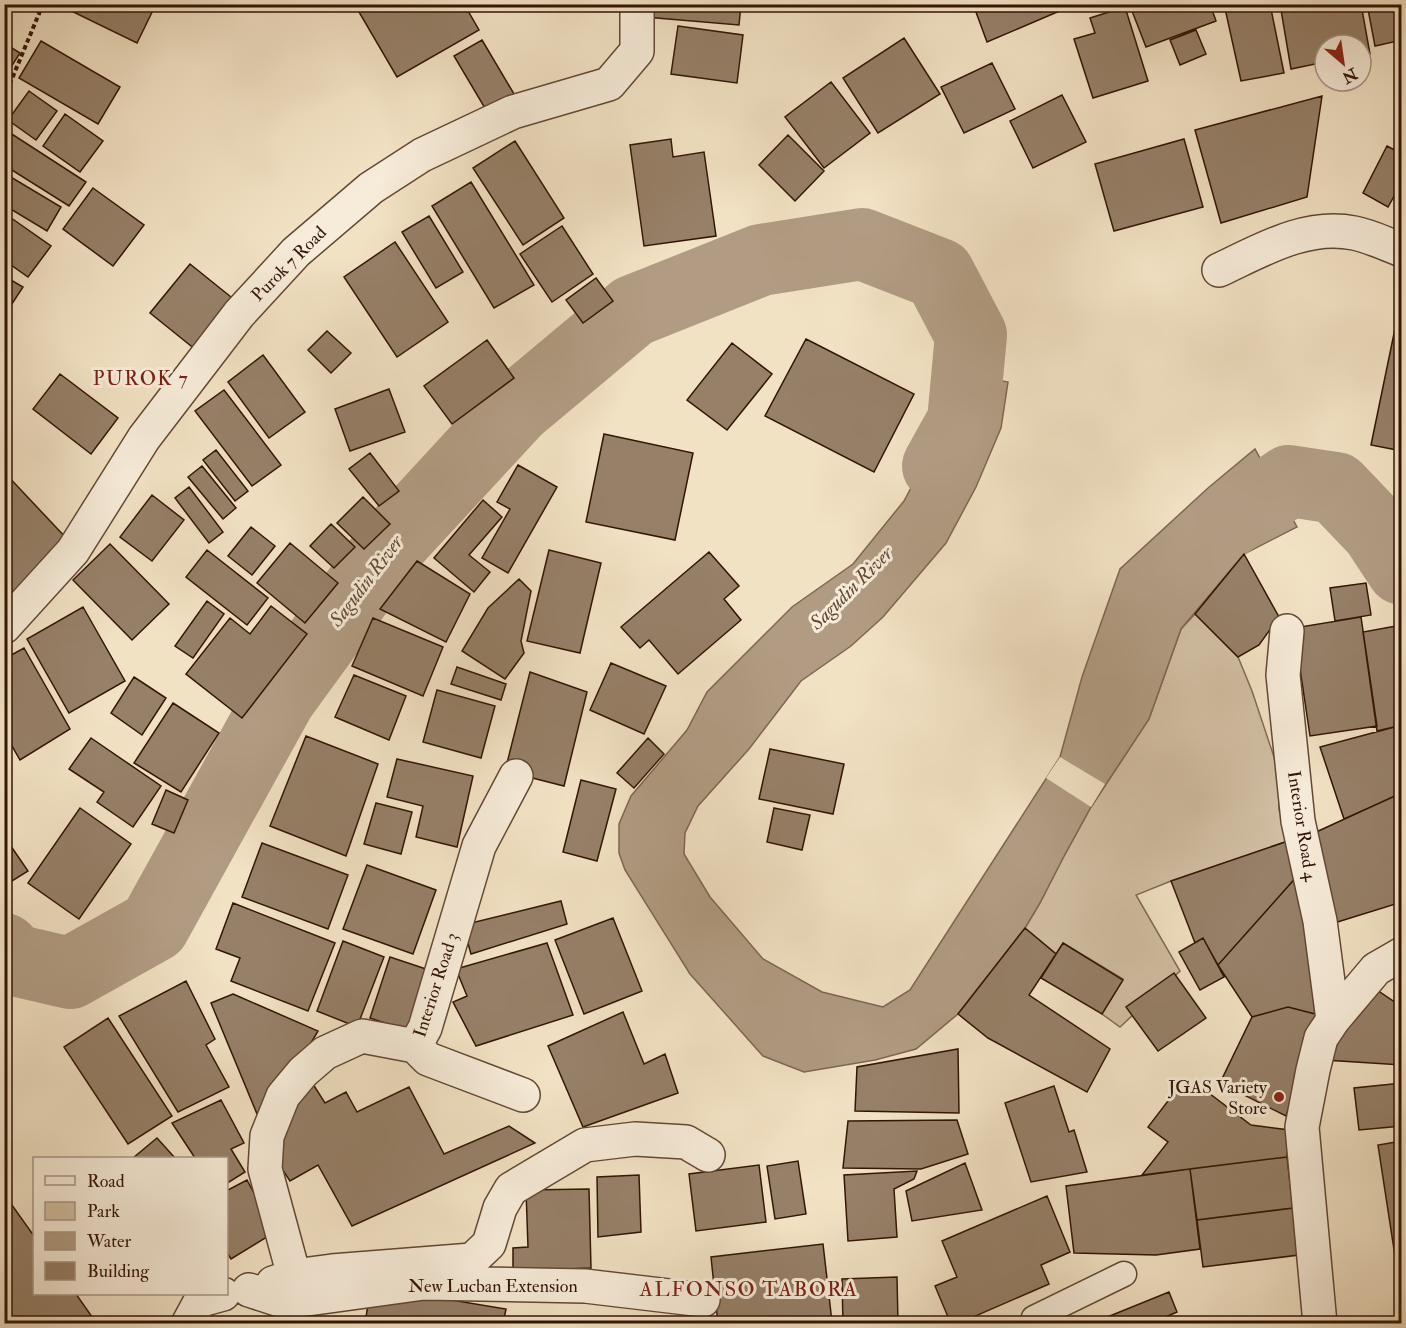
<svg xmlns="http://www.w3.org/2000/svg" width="1406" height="1328" font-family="'IM FELL Double Pica',serif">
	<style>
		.green { fill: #d2bfa4; stroke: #826a54; stroke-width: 1.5 }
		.water { fill: #b19c83; stroke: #7f6651; stroke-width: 1.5 }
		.pier { fill: #f2e2c4 }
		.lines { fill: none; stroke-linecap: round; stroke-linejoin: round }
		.river { stroke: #b19c83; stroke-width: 72 }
		.building { fill: #968068; stroke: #331505; stroke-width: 1.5 }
		.lane-casing { stroke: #634835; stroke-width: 27 }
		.street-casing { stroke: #634835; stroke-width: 36 }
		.path { stroke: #331505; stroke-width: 4; stroke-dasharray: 4.5 3; stroke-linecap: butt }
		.lane { stroke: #f7ecd9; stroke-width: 24 }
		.street { stroke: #f7ecd9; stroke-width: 33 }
		.poi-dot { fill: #8f2418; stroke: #f7ecd9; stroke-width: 2 }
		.labels { text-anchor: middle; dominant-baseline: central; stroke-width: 6; stroke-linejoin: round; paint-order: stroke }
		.street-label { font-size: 18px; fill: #331505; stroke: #f7ecd9 }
		.poi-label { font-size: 18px; fill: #331505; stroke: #f7ecd9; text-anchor: end }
		.neighbourhood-label { font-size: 20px; letter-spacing: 1.5px; fill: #7a1f14; stroke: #f7ecd9 }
		.water-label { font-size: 20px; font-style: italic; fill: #654b37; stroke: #f7ecd9 }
		.quarter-label { font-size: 21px; letter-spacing: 1.5px; fill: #7a1f14; stroke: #f7ecd9 }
	</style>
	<rect width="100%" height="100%" fill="#f2e2c4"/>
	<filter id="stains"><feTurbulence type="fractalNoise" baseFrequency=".00333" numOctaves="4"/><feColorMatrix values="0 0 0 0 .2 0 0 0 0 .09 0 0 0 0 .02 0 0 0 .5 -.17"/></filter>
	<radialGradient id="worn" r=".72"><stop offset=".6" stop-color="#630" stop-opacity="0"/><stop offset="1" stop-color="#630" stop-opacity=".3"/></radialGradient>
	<!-- green -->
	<path class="green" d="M1195,614L1238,657L1252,691L1278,769L1279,810L1288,841L1171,881L1136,895L1180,971L1120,1027L1102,1014L1123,979L1063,943L1056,954L1025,928L1040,903L1063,858L1091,807L1149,719L1181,629Z"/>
	<!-- water -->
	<path class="water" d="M958,373L1008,382L1001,428L976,487L946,543L883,617L851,646L801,681L749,749L698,806L685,833L684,854L710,897L763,959L822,992L883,1007L910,990L1060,757L1082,677L1120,569L1208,488L1255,449L1297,527L1244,554L1181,629L1149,719L1091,807L1063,858L1040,903L1025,928L958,1014L916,1049L875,1060L804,1072L763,1056L690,974L625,870L619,853V824L631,796L687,730L707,692L792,607L853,564L904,501L937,438Z"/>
	<!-- pier -->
	<path class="pier" d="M1060,757L1105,784L1091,807L1046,778Z"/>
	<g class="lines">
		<!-- river -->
		<path class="river" d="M1198,550L1217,530L1289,481L1336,488L1377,531L1402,569
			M4,949L14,960L70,973L154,926L280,698L394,541L516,409L633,311L761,260L862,244L939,274L971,335L963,421L938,466"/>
	</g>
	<!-- building -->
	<path class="building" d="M57,4H156L137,43Z
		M373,4H464L479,30L397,77L359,12Z
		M646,4H741L739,25L645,17Z
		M973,4H1076L987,42Z
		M1149,4H1210L1216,21L1146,47L1132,11Z
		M1224,4H1270L1284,73L1241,81Z
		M1280,4H1361L1370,54L1361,56V45H1325V62L1291,69Z
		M1367,4H1402V40L1375,46Z
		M1125,7L1148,81L1093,98L1074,39L1095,33L1090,18Z
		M678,26L743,35L737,83L671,74Z
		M1196,30L1206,54L1180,65L1170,40Z
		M904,38L940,94L878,133L843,78Z
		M482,40L517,99L489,115L454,56Z
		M41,41L120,87L98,124L19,78Z
		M4,43L20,53L4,78Z
		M992,63L1015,109L964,133L941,87Z
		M831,82L870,133L824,168L785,117Z
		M29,91L57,111L36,140L8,120Z
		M1062,95L1086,142L1033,168L1010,121Z
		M1322,96L1307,197L1221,223L1195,130Z
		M65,114L103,141L80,172L43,146Z
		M4,129L86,182L69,206L4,165Z
		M788,135L824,171L795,201L759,165Z
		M671,139L673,157L704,152L716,236L644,246L630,145Z
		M1184,139L1203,207L1114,231L1095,164Z
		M515,141L564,218L523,245L473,168Z
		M1387,146L1402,154V193L1397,191L1388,207L1363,193Z
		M4,173L61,207L47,231L4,205Z
		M471,182L534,285L494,308L432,206Z
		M93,188L144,225L113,266L63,229Z
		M4,213L51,246L28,277L4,260Z
		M429,216L463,272L436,288L402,232Z
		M562,226L593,274L552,302L520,254Z
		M395,242L448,322L397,357L344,277Z
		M190,264L236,301L196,350L150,313Z
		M4,276L23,287L4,316Z
		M596,278L613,301L583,323L566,300Z
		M1397,319L1402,320V451L1371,445Z
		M327,331L351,353L331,373L308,350Z
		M806,339L914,394L874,472L765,416Z
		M487,340L514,378L452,424L424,386Z
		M732,343L772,374L727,430L687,400Z
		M263,355L305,412L269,438L228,382Z
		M60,374L118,418L91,454L33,409Z
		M389,389L405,432L350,451L335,409Z
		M224,390L281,465L252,486L195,411Z
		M604,434L693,453L675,540L586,522Z
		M216,450L248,491L235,501L203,460Z
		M370,453L399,491L379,506L349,469Z
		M518,465L557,487L508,573L482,558L510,509L497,502Z
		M202,466L236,508L223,519L188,477Z
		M4,472L68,540L4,600Z
		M189,487L223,532L209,543L175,498Z
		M152,495L184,520L152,561L120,537Z
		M363,497L390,524L364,549L337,523Z
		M483,500L502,517L469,555L490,572L474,592L434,558Z
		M331,524L355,547L334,568L310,546Z
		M251,527L275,546L252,575L228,556Z
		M290,543L338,583L305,623L257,583Z
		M110,544L169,604L132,640L73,580Z
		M207,550L268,598L247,625L186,577Z
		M549,550L601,563L580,653L527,641Z
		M709,552L739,586L724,599L741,620L678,674L649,640L640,648L621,627Z
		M1244,554L1279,617L1259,645L1238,657L1195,614Z
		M417,561L470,594L446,642L380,609Z
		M519,579L531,591L521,641L524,653L505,679L462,651L488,608Z
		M1366,583L1371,615L1335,621L1330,588Z
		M207,601L224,614L193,658L175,646Z
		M271,606L307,634L242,718L186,674L230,618L250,634Z
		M83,607L125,681L69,713L27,639Z
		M1361,617L1377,726L1310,736L1294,628Z
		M373,618L443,647L423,696L352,666Z
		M1402,625V725L1377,731L1363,632Z
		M24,648L70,729L20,760L4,732V659Z
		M611,663L666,686L644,734L590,710Z
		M457,667L506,684L501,700L451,684Z
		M530,672L587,692L564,786L505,771Z
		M354,675L406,696L389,740L335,717Z
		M134,677L166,698L142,735L111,713Z
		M437,690L495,706L481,758L423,742Z
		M173,703L219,733L181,792L134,763Z
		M1402,725V793L1344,819L1320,747Z
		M306,736L378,764L346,856L270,826Z
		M91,738L161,786L133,827L97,802L104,792L69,769Z
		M648,738L664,754L634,788L617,773Z
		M770,749L844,764L833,814L759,799Z
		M397,759L473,776L457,847L416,837L423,806L387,797Z
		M581,780L616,789L597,861L563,852Z
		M166,790L188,800L174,833L152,824Z
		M1399,794L1402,803V902L1331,924L1314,833Z
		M376,803L412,812L401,854L364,844Z
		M80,808L131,844L79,919L28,883Z
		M774,808L810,815L802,850L767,842Z
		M4,836L28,871L4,886Z
		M1288,841L1299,874L1218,965L1203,938L1195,943L1171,881Z
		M262,843L348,875L328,929L242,897Z
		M367,865L436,890L413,954L343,929Z
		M1299,874L1319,1015L1288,1007L1252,1017L1218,965Z
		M561,901L567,924L471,954L463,925Z
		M233,903L335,943L308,1011L231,981L240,958L216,949Z
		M613,918L642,991L584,1014L555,940Z
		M1025,928L1056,954L1029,995L1110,1049L1087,1092L988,1038L958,1014Z
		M1203,938L1224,977L1200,990L1179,952Z
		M343,941L384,957L357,1027L317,1011Z
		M547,943L573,1015L476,1046L453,1002L467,996L456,969Z
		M1063,943L1123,980L1102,1014L1041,978Z
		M390,957L429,970L409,1031L370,1018Z
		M1174,973L1206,1018L1158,1051L1126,1007Z
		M186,981L215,1039L206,1045L229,1087L178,1112L119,1016Z
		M1368,984L1402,1007V1065L1325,1060Z
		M233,994L318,1031L262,1126L211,1003Z
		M1288,1007L1319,1015L1286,1116L1220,1083L1252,1017Z
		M623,1012L644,1064L665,1054L678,1093L583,1127L548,1046Z
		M108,1018L172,1116L128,1144L64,1047Z
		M958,1049L959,1113L855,1111L857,1067Z
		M311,1081L325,1103L346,1092L357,1112L409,1087L444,1154L509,1126L535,1143L352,1226L318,1165L290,1181L280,1166L277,1136Z
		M1402,1083V1126L1359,1130L1354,1088Z
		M1181,1084L1191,1092L1197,1084L1251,1125L1289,1130L1287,1157L1142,1175L1168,1142L1148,1127Z
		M1054,1086L1069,1132L1074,1130L1087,1172L1031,1182L1005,1103Z
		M221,1100L244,1143L231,1149L245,1172L226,1184V1158H195L172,1123Z
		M957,1120L968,1154L921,1169L843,1168L848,1121Z
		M157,1138L175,1158H133Z
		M1402,1141V1268L1397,1269L1378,1145Z
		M1287,1157L1293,1208L1197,1220L1190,1169Z
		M798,1161L806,1214L775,1219L767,1166Z
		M965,1163L982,1210L912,1221L906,1191Z
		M759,1165L766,1222L696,1231L689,1174Z
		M1190,1169L1200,1249L1156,1255L1074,1253L1066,1186Z
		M917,1171L914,1179L894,1189L897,1237L848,1241L844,1175Z
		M639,1175L641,1232L598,1237L597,1177Z
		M247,1180L275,1232L231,1259L226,1251V1191Z
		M589,1189L591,1268L513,1271V1248L528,1247L526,1190Z
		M4,1194L34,1236V1294H76L97,1324H4Z
		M1047,1196L1070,1252L1041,1265L1049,1284L957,1324H951L935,1286L957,1277L942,1241Z
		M1293,1208L1299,1255L1203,1267L1197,1220Z
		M823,1244L832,1322L718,1324L711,1257Z
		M897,1277L898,1324H843L842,1279Z
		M1169,1292L1177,1312L1163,1318L1165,1324H1090Z
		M415,1294L506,1309L503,1324H365L368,1304Z
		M993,1318L996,1324H982Z
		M533,1319L551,1324H532Z"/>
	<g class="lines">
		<defs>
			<path id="lane" d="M1034,1324V1318L1124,1274"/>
			<path id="street" d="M1219,270C1260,251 1306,223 1354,233C1370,236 1386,244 1402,250
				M4,627L73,551L144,438L239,314L296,252L371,188L422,155L513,112L609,84L637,51V4
				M1287,631L1283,675L1298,821L1320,921L1333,1020
				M415,1046L425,1028L479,846L516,776
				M415,1046L428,1059L523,1095
				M294,1276L332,1271L472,1260L489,1244L500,1208L511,1189L585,1145L635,1139L686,1142L708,1155
				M273,1283L294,1276L265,1169L267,1136L283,1096L303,1072L325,1053L362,1036L415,1046
				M249,1290L286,1302L424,1283L585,1286L703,1300
				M188,1324L201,1300L223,1294
				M1320,1324L1302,1127L1313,1070L1321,1038L1333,1020L1376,969L1402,954"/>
		</defs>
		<!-- lane casing -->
		<use href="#lane" class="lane-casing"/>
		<!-- street casing -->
		<use href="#street" class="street-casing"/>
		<!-- path -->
		<path class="path" d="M4,98L43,4"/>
		<!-- lane -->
		<use href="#lane" class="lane"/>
		<!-- street -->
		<use href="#street" class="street"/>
	</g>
	<!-- markers -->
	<circle class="poi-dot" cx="1279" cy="1097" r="6"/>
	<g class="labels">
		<!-- street labels -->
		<g class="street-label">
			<text transform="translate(289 264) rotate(-45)">Purok 7 Road</text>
			<text transform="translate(1302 826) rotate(81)">Interior Road 4</text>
			<text transform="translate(436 985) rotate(-72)">Interior Road 3</text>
			<text x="493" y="1286">New Lucban Extension</text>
		</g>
		<!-- poi labels -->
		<g class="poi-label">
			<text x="1267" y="1087">JGAS Variety<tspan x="1267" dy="21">Store</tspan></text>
		</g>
		<!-- neighbourhood labels -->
		<g class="neighbourhood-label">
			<text x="141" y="378">PUROK 7</text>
		</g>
		<!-- water labels -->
		<g class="water-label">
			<text transform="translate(366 581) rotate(-53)">Sagudin River</text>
			<text transform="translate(851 588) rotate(-45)">Sagudin River</text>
		</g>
		<!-- quarter labels -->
		<g class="quarter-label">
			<text x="749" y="1289">ALFONSO TABORA</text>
		</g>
	</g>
	<!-- margin -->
	<rect width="1406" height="1328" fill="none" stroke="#f2e2c4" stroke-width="24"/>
	<rect x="6" y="6" width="1394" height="1316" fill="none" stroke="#331505" stroke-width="3"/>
	<rect x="12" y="12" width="1382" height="1304" fill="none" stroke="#331505" stroke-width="1.5"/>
	<!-- legend -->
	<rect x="33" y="1157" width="195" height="138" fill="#f7ecd9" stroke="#a99684" stroke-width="1.5"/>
	<rect x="45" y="1176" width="30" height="9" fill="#f7ecd9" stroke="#a99684" stroke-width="1.5"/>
	<text x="87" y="1187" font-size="18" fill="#331505">Road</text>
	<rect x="45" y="1202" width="30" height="18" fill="#d2bfa4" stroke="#a99684" stroke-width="1.5"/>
	<text x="87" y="1217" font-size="18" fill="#331505">Park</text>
	<rect x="45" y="1232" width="30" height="18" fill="#b19c83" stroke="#a99684" stroke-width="1.5"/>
	<text x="87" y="1247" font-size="18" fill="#331505">Water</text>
	<rect x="45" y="1262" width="30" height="18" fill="#968068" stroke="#a99684" stroke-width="1.5"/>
	<text x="87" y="1277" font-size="18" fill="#331505">Building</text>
	<!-- north arrow -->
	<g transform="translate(1343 63) rotate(151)"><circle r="28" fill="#f7ecd9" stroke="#a99684" stroke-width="1.5"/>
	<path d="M0-4.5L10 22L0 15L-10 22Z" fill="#8f2418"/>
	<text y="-9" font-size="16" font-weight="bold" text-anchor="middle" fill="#331505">N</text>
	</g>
	<rect width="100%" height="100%" filter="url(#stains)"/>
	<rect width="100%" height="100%" fill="url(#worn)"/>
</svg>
